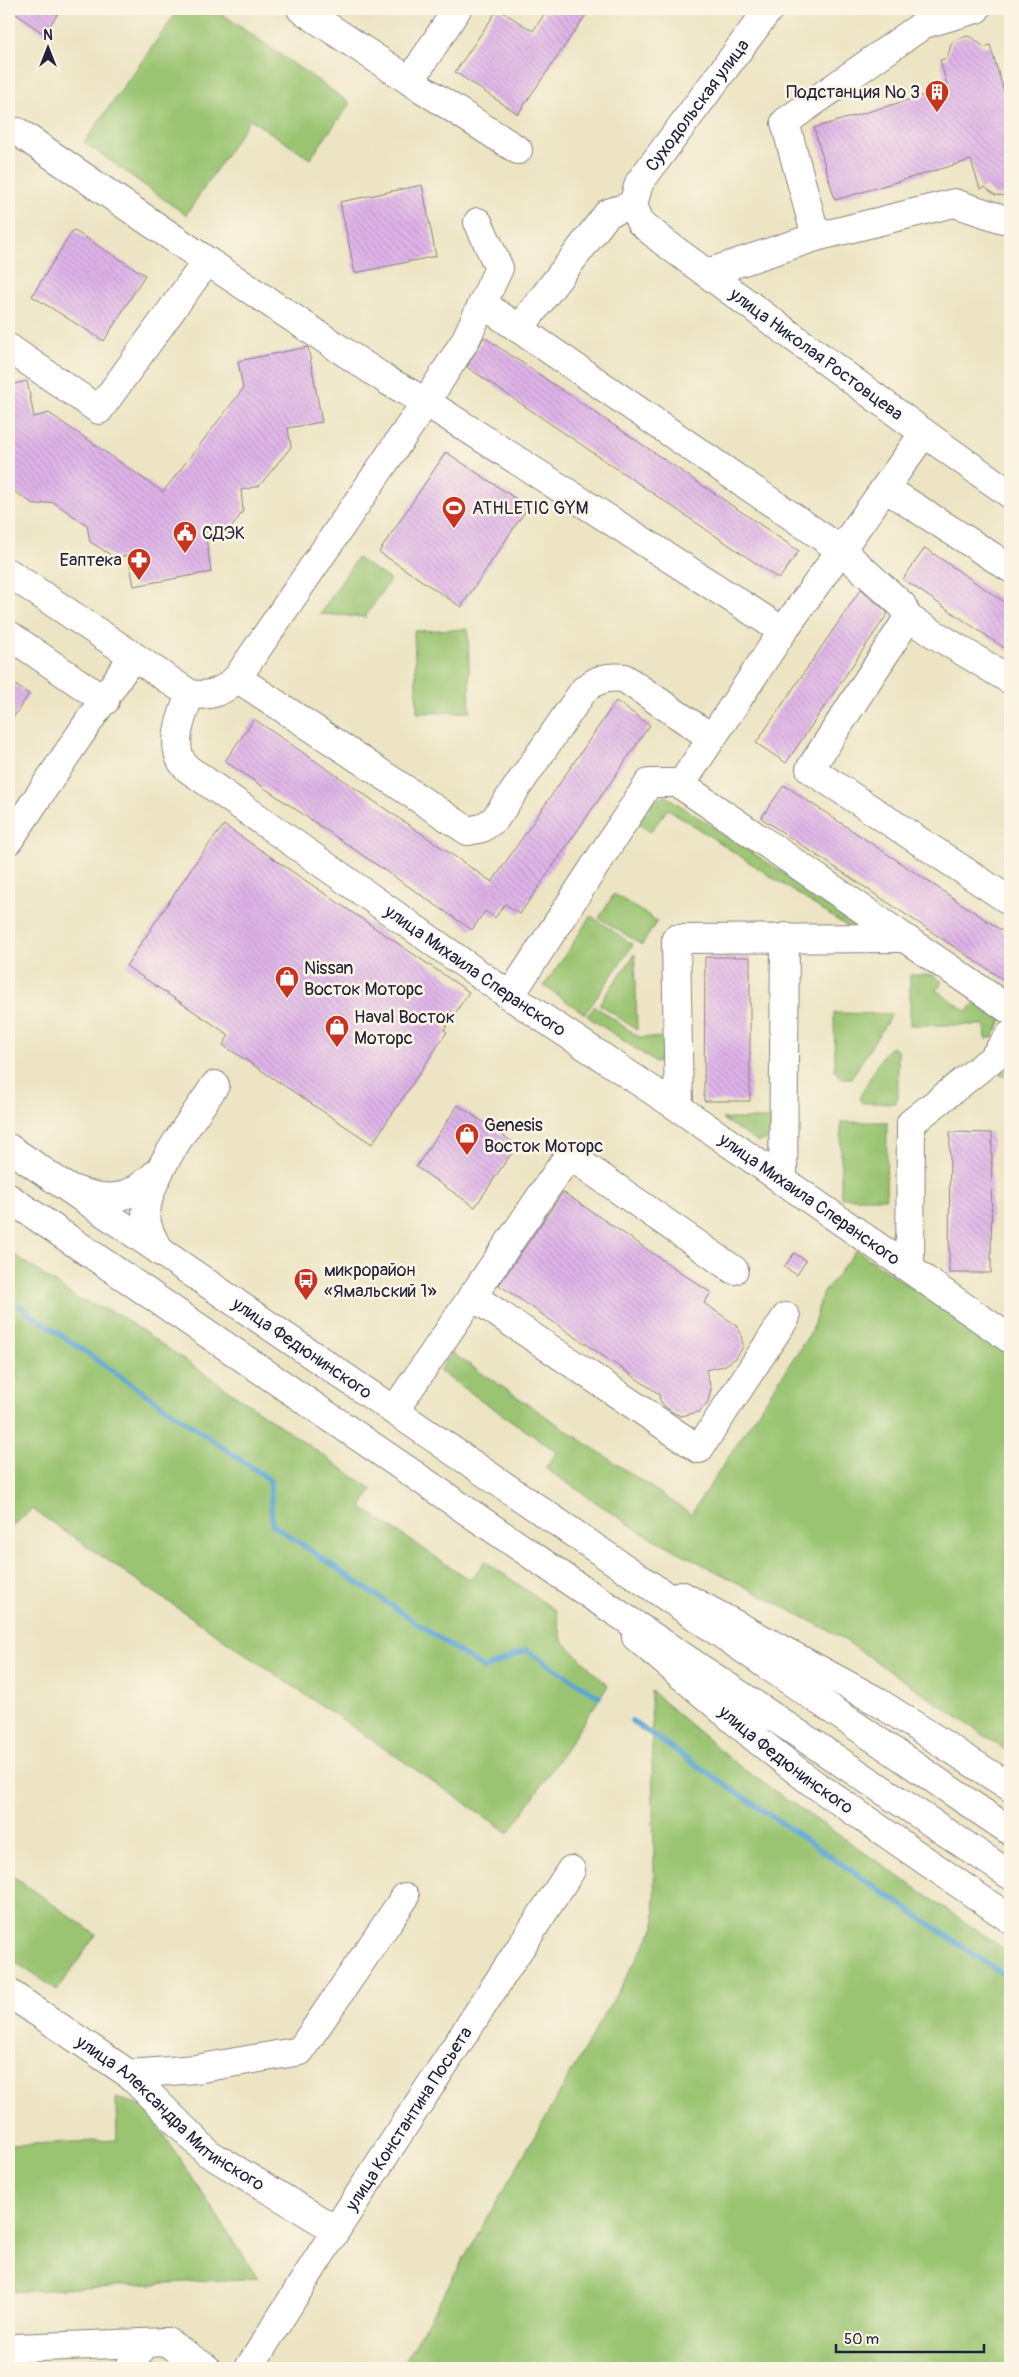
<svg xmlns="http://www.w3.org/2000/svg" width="1019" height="2377" font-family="Pangolin,sans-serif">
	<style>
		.green { fill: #9ac471; stroke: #5e7356 }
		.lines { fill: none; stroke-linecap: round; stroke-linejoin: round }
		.stream { stroke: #5ca6d4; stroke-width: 5.5 }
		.building { fill: url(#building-back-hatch) }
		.minor-casing { stroke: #87837e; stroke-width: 30 }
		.major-casing { stroke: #87837e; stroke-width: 30 }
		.highway-casing { stroke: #87837e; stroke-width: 30 }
		.minor { stroke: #fff; stroke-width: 28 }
		.major { stroke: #fff; stroke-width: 28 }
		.highway { stroke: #fff; stroke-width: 28 }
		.labels { text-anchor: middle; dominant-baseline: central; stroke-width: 5; stroke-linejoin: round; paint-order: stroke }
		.poi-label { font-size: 18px; fill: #22223b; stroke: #fcf5e5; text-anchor: start }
		.street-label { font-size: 18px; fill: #22223b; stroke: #fcf5e5 }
	</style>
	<defs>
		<pattern id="building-back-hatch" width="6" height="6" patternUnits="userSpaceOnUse" patternTransform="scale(1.25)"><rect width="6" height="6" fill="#deb2e8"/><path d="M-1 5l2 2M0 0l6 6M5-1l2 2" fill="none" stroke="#be99c8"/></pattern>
	</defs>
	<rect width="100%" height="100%" fill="#fcf5e5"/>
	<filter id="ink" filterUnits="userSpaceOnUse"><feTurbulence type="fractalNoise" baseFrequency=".02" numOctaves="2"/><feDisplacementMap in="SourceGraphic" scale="10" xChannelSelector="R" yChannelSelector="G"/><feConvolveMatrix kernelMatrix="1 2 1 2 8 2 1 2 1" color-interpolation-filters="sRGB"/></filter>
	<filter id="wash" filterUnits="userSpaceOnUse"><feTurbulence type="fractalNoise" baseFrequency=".0096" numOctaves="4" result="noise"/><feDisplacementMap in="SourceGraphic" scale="20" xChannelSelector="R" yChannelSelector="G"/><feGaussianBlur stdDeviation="1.12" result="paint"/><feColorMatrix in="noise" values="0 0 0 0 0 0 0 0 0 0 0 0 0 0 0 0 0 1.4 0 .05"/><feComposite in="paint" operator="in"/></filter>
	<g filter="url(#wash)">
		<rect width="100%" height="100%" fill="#ece4c2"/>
		<!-- green -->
		<path class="green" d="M179,9H215L350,103L310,159L250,119L186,215L84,142Z
			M357,558L390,580L365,617L320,614Z
			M468,629L470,712L417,713L414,631Z
			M666,796L870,930L851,929L668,809L650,832L638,824L655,800Z
			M614,894L657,921L642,945L599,918Z
			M591,916L633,945L585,1014L544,986Z
			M635,954L637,1030L599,1004Z
			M910,975H933L942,982L936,990L967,1012L977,1001L1002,1020L993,1037L986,1039L985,1025H910Z
			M595,1006L639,1037L669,1038L666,1057L662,1061L655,1062L587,1016Z
			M834,1013L892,1014L851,1078H841L835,1071Z
			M891,1047L898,1051V1097L895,1103H862L859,1098L884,1053Z
			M1001,1061L1010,1067V1093L1007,1076H1001Z
			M722,1119H771L770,1134L766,1140L757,1142Z
			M841,1122H887L886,1198H841Z
			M856,1250L1010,1353V1753L837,1635L639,1531L545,1468L557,1452L439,1371L452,1353L691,1514L812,1330L822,1295Z
			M9,1251L79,1300L118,1314L372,1489L362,1508L470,1580L485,1561L556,1611L562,1640L608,1686L509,1833L32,1509L9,1528Z
			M651,1691L740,1767L1010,1953V2368H401L655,1927Z
			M9,1873L96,1935L57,1990L9,1958Z
			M116,2098L145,2106L258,2278L9,2292V2145L117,2140Z"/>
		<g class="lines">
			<!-- stream -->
			<path class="stream" d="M9,1299L270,1480L272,1524L484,1669L526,1650L599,1697
				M632,1721L1010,1979"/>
		</g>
		<g id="blocks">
			<!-- building -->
			<path class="building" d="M9,9H61L44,34Z
				M498,9L533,31L548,9H590L518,114L455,72Z
				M967,36L973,38L984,47L990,45L1005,95L1010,98V196L995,195L985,187L980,189L971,160L835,200L814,128L948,88L940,60L947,58L951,45L955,40Z
				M422,185L436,256L355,273L340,202Z
				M73,230L145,275L104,341L32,296Z
				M484,337L799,551L779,579L467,367Z
				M308,347L322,422L288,428L291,447L259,486L241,490L243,511L225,537H206L211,572L134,586L128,555L116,558L90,542L87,525L53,502L35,505L9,488V385L27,381L34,417L49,413L163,492L243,389L238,361Z
				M446,452L528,507L461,607L379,552Z
				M925,548L1010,606V652L903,579Z
				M861,589L888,613L786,763L756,743Z
				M9,681L29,694L9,724Z
				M616,701L650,725L520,914L505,904L495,918L485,911L472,930L225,761L254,719L492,882Z
				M784,785L1010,936V984L761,818Z
				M224,825L469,992L444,1030L447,1032L372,1144L223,1045L229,1035L126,966L195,863Z
				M705,957H750V1101H704Z
				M458,1105L517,1145L475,1207L416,1167Z
				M950,1132L992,1133L991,1273H949Z
				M563,1192L711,1293L704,1303L736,1325L741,1333L743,1347L736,1358L724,1366L706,1370L711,1389L708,1402L699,1412L681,1416L674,1413L665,1407L660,1400L659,1394L499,1285Z
				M794,1253L806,1261L797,1275L784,1267Z"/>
		</g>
	</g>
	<g filter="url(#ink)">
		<use href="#blocks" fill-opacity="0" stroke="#87837e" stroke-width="1"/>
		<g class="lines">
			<defs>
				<g id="minor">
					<path d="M301,9L410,81L457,9"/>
					<path d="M410,81L518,150"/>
					<path d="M18,132L207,261"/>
					<path id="s1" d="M633,205L640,222L664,242L924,433L1010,494"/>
					<path id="s2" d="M633,205L639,183L769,9"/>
					<path d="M816,237L785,122L924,24L976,9"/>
					<path d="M707,273L816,237L954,203L1003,219L1010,218"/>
					<path d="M483,304L841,550L902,605L908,618"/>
					<path d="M519,329L608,213L633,205"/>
					<path d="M9,348L99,410L207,261L388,381L426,402L783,631"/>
					<path d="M885,488L1010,568"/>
					<path d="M9,573L190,694C210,697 223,692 237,678L426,402L465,341L499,268L478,222"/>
					<path d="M9,635L105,701"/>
					<path d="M237,678L468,831L482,828L495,819L584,690C597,679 607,676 624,678L712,738"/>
					<path d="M1010,680L908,618L810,769L1010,901"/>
					<path id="s3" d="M190,694C183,714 170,741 182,762C185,767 192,772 197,775L510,996L679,1108L1010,1339"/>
					<path d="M678,783L1010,1010"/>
					<path d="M9,840L133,656"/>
					<path d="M510,996L649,783H682L783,631L924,433"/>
					<path d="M679,1108L676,939L904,938"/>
					<path d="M783,1182L785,937"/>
					<path d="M72,1189C112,1204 128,1200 159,1171"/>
					<path d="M161,1252C154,1242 147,1230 146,1217C145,1178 194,1118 215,1085"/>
					<path d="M910,1269L911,1123L993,1058L1010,1035"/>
					<path d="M472,1296L699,1449L786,1317"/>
					<path d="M394,1411L569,1155L734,1270"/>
					<path id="s4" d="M9,1993L129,2074L208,2153L336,2230"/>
					<path d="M129,2074L196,2069L300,2051L405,1897"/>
					<path d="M9,2358L15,2348L167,2342L206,2368"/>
					<path d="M129,2368L145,2343"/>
					<path id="s5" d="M249,2368L336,2230L571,1870"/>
				</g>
				<g id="major">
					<path d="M681,1595L875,1700L1010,1787"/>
					<path id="s6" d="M636,1637L760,1742L810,1781L1010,1919"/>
				</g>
				<g id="highway">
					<path id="s7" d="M9,1148L1010,1831"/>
					<path d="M9,1198L574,1584L1010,1875"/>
				</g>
			</defs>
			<!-- minor casing -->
			<use href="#minor" class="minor-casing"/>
			<!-- major casing -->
			<use href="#major" class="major-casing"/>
			<!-- highway casing -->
			<use href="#highway" class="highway-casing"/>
			<!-- minor -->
			<use href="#minor" class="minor"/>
			<!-- major -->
			<use href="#major" class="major"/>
			<!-- highway -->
			<use href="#highway" class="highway"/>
		</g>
	</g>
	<!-- icons -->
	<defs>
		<symbol id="building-pin" viewBox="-11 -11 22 30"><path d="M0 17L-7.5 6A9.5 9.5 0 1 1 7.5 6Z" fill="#c8321e" stroke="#fcf5e5"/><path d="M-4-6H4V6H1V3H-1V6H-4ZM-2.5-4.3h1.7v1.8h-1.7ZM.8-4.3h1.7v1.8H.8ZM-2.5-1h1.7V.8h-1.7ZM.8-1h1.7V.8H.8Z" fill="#fff"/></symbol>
		<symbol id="stadium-pin" viewBox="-11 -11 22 30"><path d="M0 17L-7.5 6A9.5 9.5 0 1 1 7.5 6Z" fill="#c8321e" stroke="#fcf5e5"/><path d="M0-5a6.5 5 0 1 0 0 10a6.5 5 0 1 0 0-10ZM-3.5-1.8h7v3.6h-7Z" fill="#fff"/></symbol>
		<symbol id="civic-pin" viewBox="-11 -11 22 30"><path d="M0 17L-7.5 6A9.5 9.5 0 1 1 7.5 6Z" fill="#c8321e" stroke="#fcf5e5"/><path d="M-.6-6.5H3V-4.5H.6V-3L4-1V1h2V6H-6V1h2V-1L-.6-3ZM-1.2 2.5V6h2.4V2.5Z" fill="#fff"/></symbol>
		<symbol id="pharmacy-pin" viewBox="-11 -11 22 30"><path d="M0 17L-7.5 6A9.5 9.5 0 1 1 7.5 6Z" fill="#c8321e" stroke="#fcf5e5"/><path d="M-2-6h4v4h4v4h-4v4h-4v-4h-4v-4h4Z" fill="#fff"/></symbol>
		<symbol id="shop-pin" viewBox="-11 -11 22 30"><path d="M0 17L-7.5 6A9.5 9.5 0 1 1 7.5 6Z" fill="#c8321e" stroke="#fcf5e5"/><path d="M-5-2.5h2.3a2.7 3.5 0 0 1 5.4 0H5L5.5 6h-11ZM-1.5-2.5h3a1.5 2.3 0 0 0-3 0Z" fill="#fff"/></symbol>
		<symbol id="bus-pin" viewBox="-11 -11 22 30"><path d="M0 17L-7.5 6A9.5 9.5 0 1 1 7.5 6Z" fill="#c8321e" stroke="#fcf5e5"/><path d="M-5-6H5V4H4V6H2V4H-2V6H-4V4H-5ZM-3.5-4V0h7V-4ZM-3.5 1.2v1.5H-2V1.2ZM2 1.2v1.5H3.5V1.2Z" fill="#fff"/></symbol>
	</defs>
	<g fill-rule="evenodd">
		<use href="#building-pin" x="923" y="78" width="28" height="38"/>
		<use href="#stadium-pin" x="440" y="494" width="28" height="38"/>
		<use href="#civic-pin" x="171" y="519" width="28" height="38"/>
		<use href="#pharmacy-pin" x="125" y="546" width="28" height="38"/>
		<use href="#shop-pin" x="273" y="964" width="28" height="38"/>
		<use href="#shop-pin" x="323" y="1013" width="28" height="38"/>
		<use href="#shop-pin" x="453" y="1121" width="28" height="38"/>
		<use href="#bus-pin" x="292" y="1266" width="28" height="38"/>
	</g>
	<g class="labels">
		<!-- poi labels -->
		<g class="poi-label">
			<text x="920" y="92" text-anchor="end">Подстанция № 3</text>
			<text x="472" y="508">ATHLETIC GYM</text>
			<text x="202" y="533">СДЭК</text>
			<text x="122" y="560" text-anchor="end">Еаптека</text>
			<text x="304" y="968">Nissan<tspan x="304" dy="21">Восток Моторс</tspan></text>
			<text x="354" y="1017">Haval Восток<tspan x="354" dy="21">Моторс</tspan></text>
			<text x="484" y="1125">Genesis<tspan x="484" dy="21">Восток Моторс</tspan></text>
			<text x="324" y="1270">микрорайон<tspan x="324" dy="21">«Ямальский 1»</tspan></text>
		</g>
		<!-- street labels -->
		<g class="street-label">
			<text stroke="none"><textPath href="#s2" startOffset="120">Суходольская улица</textPath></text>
			<text stroke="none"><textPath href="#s1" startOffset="239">улица Николая Ростовцева</textPath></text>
			<text stroke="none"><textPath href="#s3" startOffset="431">улица Михаила Сперанского</textPath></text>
			<text stroke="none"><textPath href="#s3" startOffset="836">улица Михаила Сперанского</textPath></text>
			<text stroke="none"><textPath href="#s7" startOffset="355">улица Федюнинского</textPath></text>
			<text stroke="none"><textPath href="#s6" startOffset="194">улица Федюнинского</textPath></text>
			<text stroke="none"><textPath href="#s4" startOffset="202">улица Александра Митинского</textPath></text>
			<text stroke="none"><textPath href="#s5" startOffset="296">улица Константина Посьета</textPath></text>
		</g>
	</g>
	<!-- margin -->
	<rect width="1019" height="2377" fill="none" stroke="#fcf5e5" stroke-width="30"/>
	<!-- north arrow -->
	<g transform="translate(48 48)" stroke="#fcf5e5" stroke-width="4" paint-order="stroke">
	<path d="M0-4L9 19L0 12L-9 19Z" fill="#22223b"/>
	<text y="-8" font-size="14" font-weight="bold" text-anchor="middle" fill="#22223b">N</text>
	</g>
	<!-- scale -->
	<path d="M836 2344v8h148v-8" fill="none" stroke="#22223b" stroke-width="2.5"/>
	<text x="844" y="2344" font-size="15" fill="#22223b" stroke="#fcf5e5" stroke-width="4" paint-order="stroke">50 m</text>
</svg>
